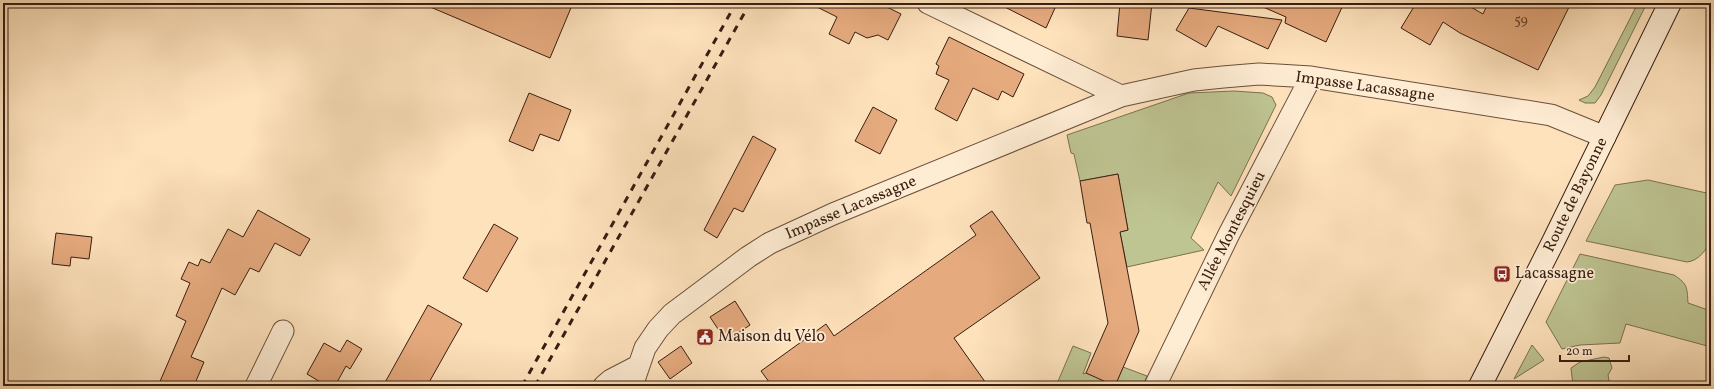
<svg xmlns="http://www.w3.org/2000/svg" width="1714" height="389" font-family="Vollkorn,serif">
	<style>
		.green { fill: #bec492; stroke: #7b7152 }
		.building { fill: #e5aa7e; stroke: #381e12 }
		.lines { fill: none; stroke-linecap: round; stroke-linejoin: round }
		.minor-casing { stroke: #6a4f3c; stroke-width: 23 }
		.secondary-casing { stroke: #381e12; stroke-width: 24 }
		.minor { stroke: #feecd3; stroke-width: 21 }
		.secondary { stroke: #feecd3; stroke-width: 22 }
		.rail { stroke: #381e12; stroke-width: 3; stroke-dasharray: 7 7; stroke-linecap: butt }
		.labels { text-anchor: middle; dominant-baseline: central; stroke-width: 3.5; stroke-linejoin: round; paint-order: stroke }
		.number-label { font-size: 14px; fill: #63412d }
		.street-label { font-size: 16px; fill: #381e12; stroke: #feecd3 }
		.poi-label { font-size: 16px; fill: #381e12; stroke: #feecd3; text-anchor: start }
	</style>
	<rect width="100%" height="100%" fill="#fee2bc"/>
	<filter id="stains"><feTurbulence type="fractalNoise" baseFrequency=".005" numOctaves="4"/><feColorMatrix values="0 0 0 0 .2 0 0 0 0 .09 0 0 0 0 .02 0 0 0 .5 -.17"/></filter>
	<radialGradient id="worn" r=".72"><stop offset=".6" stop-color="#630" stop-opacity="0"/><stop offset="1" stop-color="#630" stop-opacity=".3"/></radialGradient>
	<!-- green -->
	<path class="green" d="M1638,3H1647L1601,95L1595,103H1585L1579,100L1588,96L1595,87Z
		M1234,91L1263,93L1272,97L1276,105L1231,196L1218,182L1191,238L1204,250L1127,267L1120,232L1128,230L1118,174L1080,181L1074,154L1071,153L1067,135L1189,93Z
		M1648,180L1711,194C1711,204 1714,230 1711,239C1707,250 1698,261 1687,262L1586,241L1615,185Z
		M1580,254L1674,275C1688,284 1687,288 1688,303L1711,311V347L1626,324L1620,343L1580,345L1562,349L1546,322Z
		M1532,345L1544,360L1514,379Z
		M1073,346L1091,353L1083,374L1086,373L1115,385L1123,367L1147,376L1143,386H1056Z
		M1604,357L1609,358L1612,368L1608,375L1610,386H1573L1571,368L1580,362Z"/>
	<!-- building -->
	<path class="building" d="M421,3H573L550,58Z
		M809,3H879L901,14L888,40L878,35L867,38L855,32L849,44L829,34L837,17Z
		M997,3H1044L1055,8L1046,28Z
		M1120,3H1152L1148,40L1117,36Z
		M1254,3H1344L1326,42L1285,23L1286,17Z
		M1411,3H1464L1483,14L1488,3H1571L1538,70L1460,33L1443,22L1430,45L1401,28L1415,5Z
		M1189,8L1282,20L1268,49L1218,26L1206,47L1176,30Z
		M949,37L1024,74L1013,97L1002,91L998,100L973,88L957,121L935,109L949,80L936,74L939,66L936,64Z
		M529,93L571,110L559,141L540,134L533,151L509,141Z
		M873,107L897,120L880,154L855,141Z
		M753,136L776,149L743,212L734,208L717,238L704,230Z
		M1118,174L1128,230L1120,232L1139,331L1115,386L1086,373L1108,323L1090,223H1087L1080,181Z
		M258,210L310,239L300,256L275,243L259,272L250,268L235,295L222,288L191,357L204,362L194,386H158L186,321L176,316L190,283L181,279L189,262L198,266L201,259L210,263L228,229L243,237Z
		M992,211L1040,278L954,338L988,386H772L761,371L826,324L834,336L976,235L970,226Z
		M494,224L518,238L487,292L463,278Z
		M56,233L92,237L89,259L71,257L70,266L52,264Z
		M735,301L750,325L726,341L710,317Z
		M428,305L462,324L450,345L427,386H383Z
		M347,340L362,349L350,369L346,366L335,386H327L307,374L324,343L340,352Z
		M681,346L692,363L670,379L658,362Z"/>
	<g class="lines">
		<defs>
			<path id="minor" d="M928,3L1121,96L1194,80L1223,77L1259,74L1311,77L1551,115L1605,137
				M256,386L283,331
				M604,386L611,380L638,366
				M632,386L645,348L658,329L672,314L748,257L770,243L833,214L1121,96
				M1155,386L1229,234L1311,77"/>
			<path id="secondary" d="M1480,386L1553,242L1670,3"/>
		</defs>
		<!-- minor casing -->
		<use href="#minor" class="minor-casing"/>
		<!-- secondary casing -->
		<use href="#secondary" class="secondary-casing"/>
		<!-- minor -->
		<use href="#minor" class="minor"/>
		<!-- secondary -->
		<use href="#secondary" class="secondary"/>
		<!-- rail -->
		<path class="rail" d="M522,386L736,3
			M535,386L750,3"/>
	</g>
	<!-- icons -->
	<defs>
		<symbol id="bus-square" viewBox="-11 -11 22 22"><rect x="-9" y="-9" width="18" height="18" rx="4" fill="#8f2418" stroke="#feecd3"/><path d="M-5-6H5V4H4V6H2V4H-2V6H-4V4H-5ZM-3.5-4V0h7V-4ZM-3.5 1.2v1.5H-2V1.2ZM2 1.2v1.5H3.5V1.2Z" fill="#fff"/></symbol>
		<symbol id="civic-square" viewBox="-11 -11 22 22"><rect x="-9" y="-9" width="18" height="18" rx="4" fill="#8f2418" stroke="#feecd3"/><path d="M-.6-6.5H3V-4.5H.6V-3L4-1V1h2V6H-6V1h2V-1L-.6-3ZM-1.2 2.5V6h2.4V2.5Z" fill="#fff"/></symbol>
	</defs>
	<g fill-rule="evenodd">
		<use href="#bus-square" x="1492" y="264" width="20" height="20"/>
		<use href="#civic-square" x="695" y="327" width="20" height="20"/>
	</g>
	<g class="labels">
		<!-- number labels -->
		<g class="number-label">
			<text x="1521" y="20">59</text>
		</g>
		<!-- street labels -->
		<g class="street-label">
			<text transform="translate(1365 87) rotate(8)">Impasse Lacassagne</text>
			<text transform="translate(1576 195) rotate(-64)">Route de Bayonne</text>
			<text transform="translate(851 208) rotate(-23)">Impasse Lacassagne</text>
			<text transform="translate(1232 231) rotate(-63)">Allée Montesquieu</text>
		</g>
		<!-- poi labels -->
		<g class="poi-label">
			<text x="1515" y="274">Lacassagne</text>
			<text x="718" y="337">Maison du Vélo</text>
		</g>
	</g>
	<!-- margin -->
	<rect width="1714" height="389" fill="none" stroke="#fee2bc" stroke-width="16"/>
	<rect x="4" y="4" width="1706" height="381" fill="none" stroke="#381e12" stroke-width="2"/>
	<rect x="8" y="8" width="1698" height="373" fill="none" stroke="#381e12"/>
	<!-- scale -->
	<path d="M1560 355v6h69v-6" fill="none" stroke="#381e12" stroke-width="2"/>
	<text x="1566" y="355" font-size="12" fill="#381e12" stroke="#feecd3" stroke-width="3" paint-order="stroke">20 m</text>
	<rect width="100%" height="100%" filter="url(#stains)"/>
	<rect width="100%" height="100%" fill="url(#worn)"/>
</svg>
